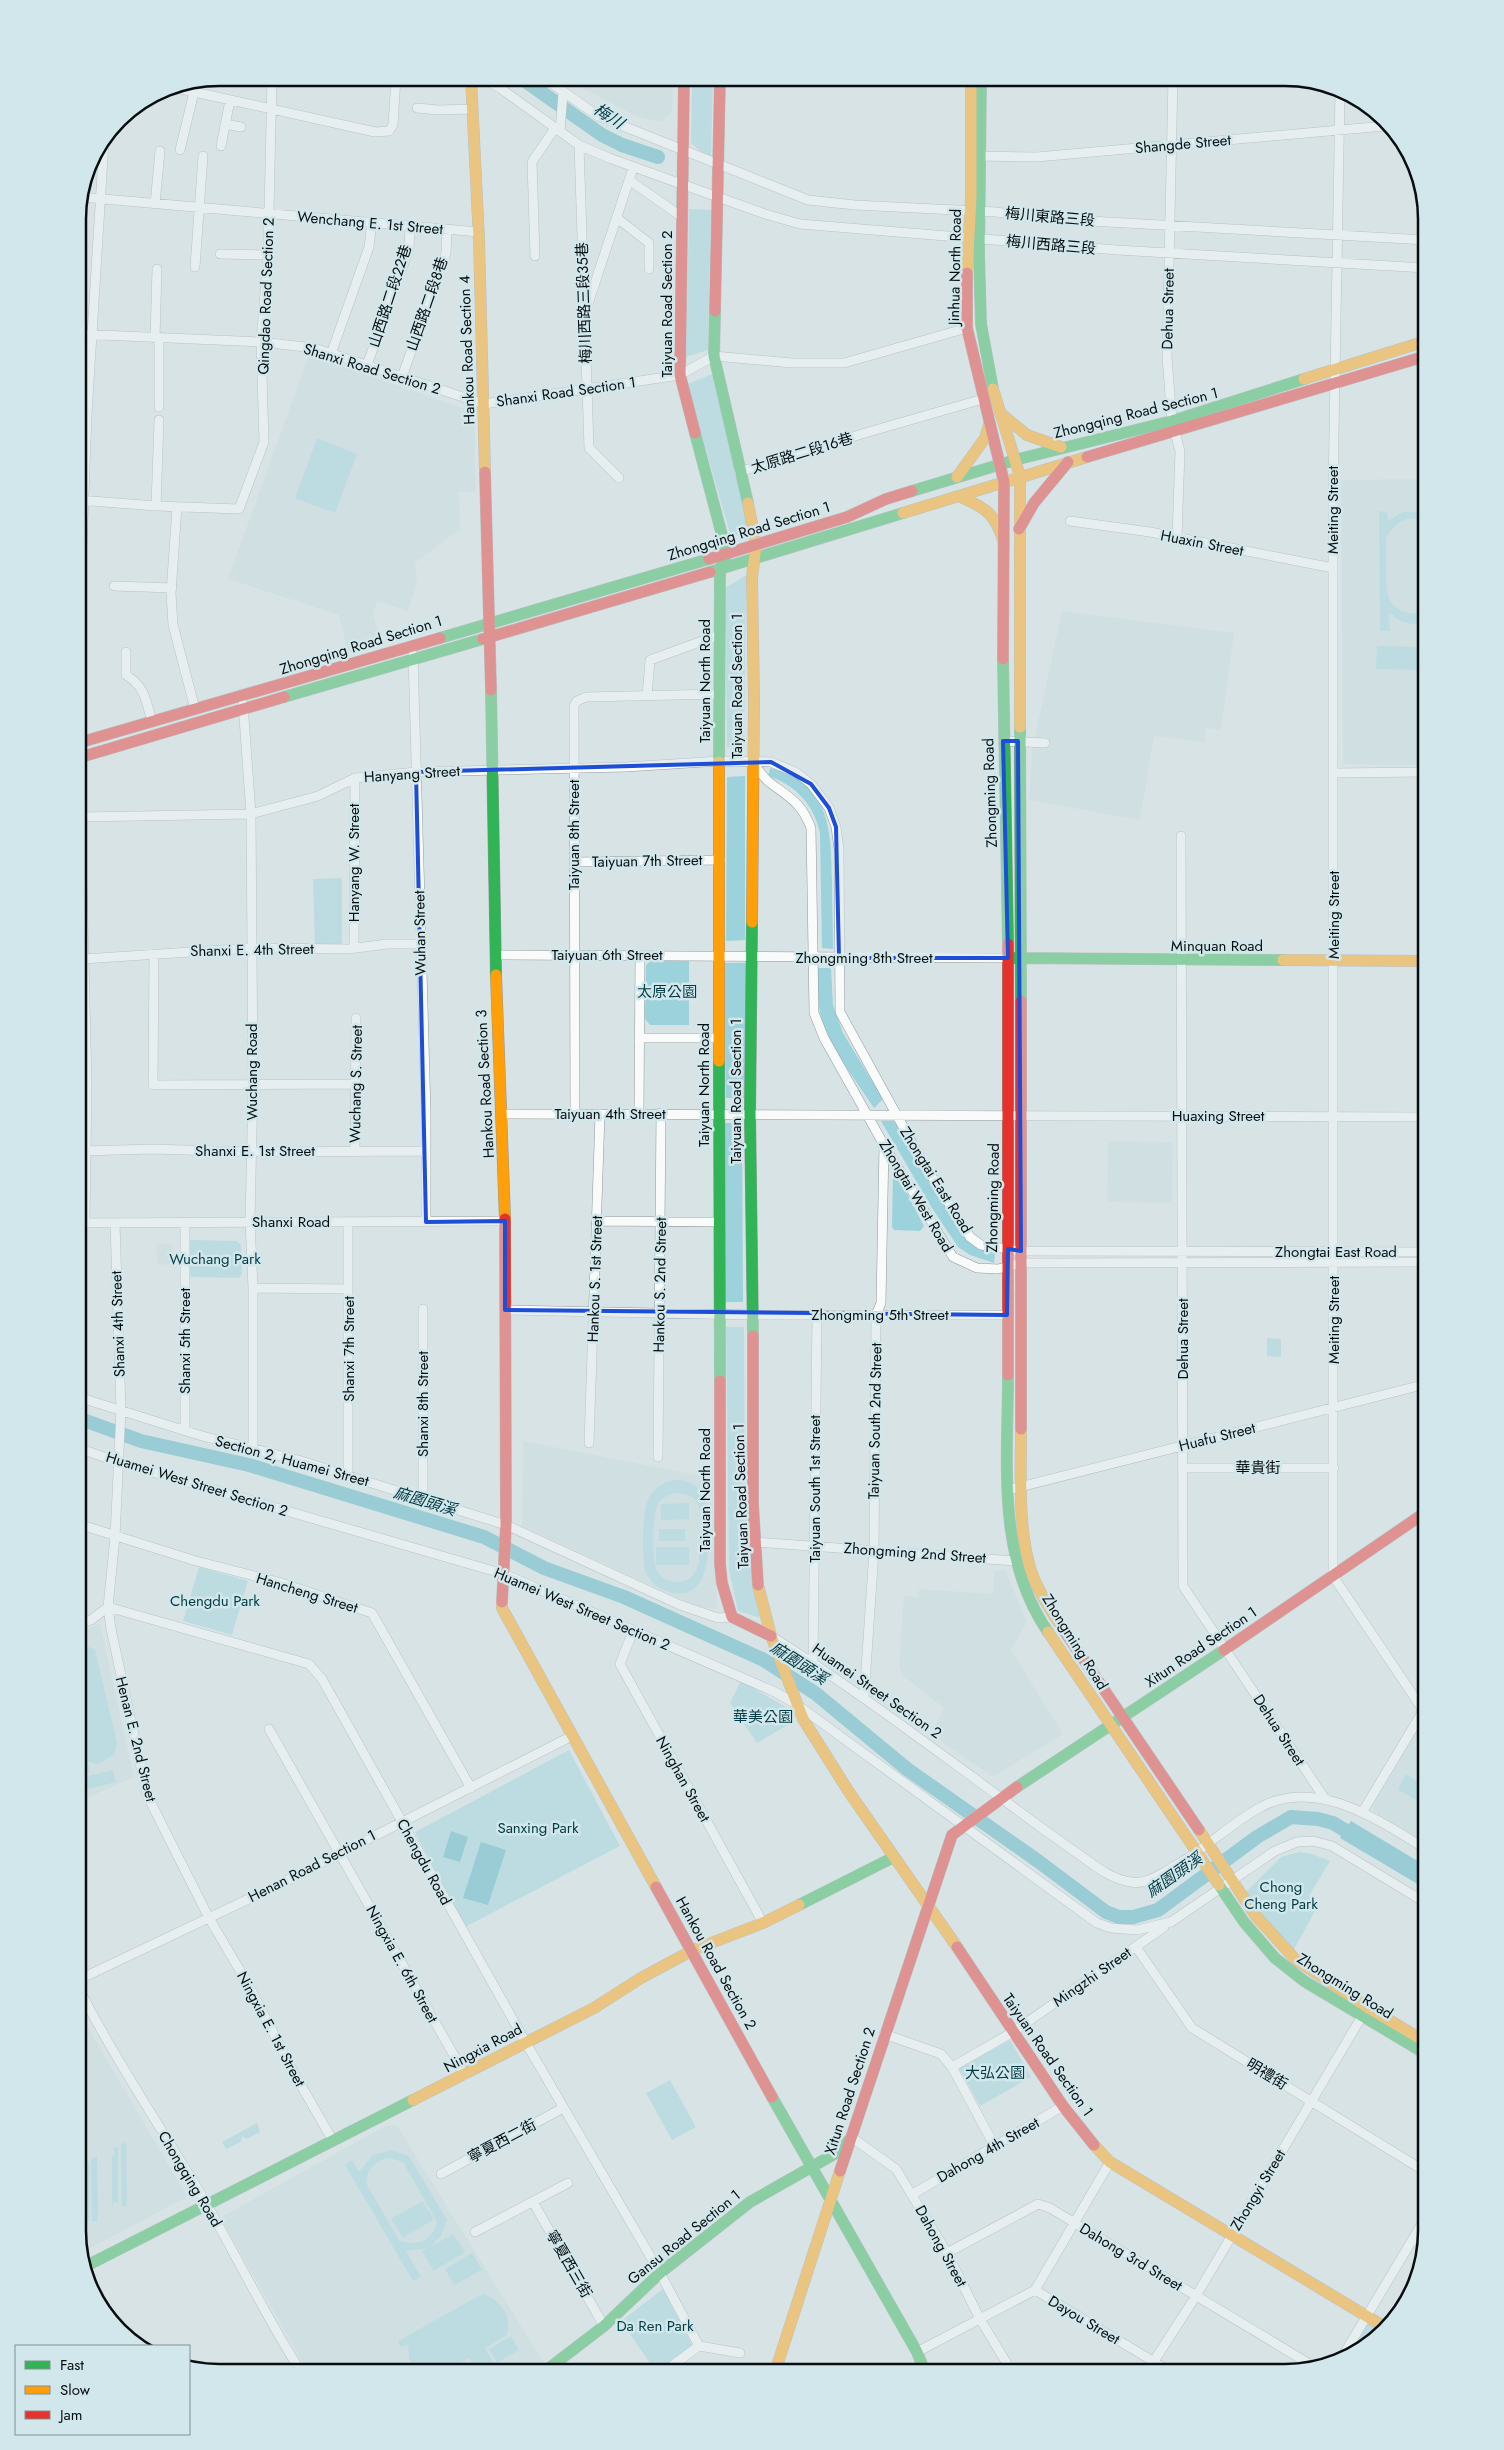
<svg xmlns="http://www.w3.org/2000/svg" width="1504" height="2450" font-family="Jost,'Noto Sans TC',sans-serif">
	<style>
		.built { fill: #c5dade }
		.green { fill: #9cd2dc; fill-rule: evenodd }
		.water { fill: #4db0be }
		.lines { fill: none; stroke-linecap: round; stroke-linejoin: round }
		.river { stroke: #4db0be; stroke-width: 14 }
		.street-casing { stroke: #91999b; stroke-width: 10 }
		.fast-casing { stroke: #91999b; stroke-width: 12 }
		.slow-casing { stroke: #91999b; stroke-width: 12 }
		.jam-casing { stroke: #91999b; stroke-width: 12 }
		.street { stroke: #f9fbfb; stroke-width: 9 }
		.fast { stroke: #30b455; stroke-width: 11 }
		.slow { stroke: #ff9f0a; stroke-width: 11 }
		.jam { stroke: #e5322d; stroke-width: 11 }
		.marked { fill: none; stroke: #1d4ed8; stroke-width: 4; stroke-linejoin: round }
		.labels { text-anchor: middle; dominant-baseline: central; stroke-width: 5; stroke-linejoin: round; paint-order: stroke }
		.street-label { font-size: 15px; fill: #080e10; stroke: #d2e7eb }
		.park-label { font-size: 15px; fill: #033b44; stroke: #d2e7eb }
		.water-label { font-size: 16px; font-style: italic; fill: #00363f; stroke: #d2e7eb }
		.rim { fill: none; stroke: #080e10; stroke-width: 2.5 }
	</style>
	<rect width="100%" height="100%" fill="#d8e3e5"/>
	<!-- built -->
	<path class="built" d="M568,78H673L672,110L662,122L638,117L582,88Z
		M309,355L474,412L476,491L459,492L460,529L415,563L417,581L408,611L377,601L373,614L381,643L348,653L339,615L228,579Z
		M1426,479V765L1343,764L1341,480Z
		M1062,611L1234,633L1221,730L1206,728L1204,742L1154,736L1140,820L1029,800L1032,751Z
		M1108,1141L1173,1142L1172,1203L1107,1202Z
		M156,1243L172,1244V1264L158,1265Z
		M523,1441L712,1478L717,1609L696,1606L522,1526Z
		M1005,1570L1027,1622L1011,1650L1063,1734L993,1777L931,1734L944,1708L902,1675L899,1667L904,1596L919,1597V1589L993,1594L994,1571Z
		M100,1624L134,1777L78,1802V1631Z
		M1426,1716V1842L1373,1811V1805Z
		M78,2010L187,2197L83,2252L78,2231Z
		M387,2125L397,2126L544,2363L532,2372H308L222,2220L223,2216Z"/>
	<!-- green -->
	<path class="green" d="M692,78H713L711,161L691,143Z
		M689,209L711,210L708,350L686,357Z
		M712,374L751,532L731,537L687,384Z
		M317,438L357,454L335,513L295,498Z
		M1379,511L1387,512L1388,521L1402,512L1426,513V523C1410,512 1397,522 1386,537C1387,552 1384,582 1388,595C1393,612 1412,617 1426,611V622C1409,626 1402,624 1389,612L1390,631H1380Z
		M748,574L746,587L744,746L727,747L725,588Z
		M1377,646L1423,647L1421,670L1376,669Z
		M770,768C830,783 831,828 832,880C832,903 833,926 833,949L822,948L820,833C814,805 796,785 768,776Z
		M745,776V940L726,941L727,777Z
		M342,878V945H315L313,879Z
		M652,959H689V1025H650L645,1019L646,965Z
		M723,963H747V1098H726Z
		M818,968H831L833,1005L843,1033L883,1099L874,1108C856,1080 823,1040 819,1007C817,994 818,980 818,968Z
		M881,1121H894L965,1239L995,1253L994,1263L970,1255L958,1247L932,1208Z
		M724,1123H742L743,1302H724Z
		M893,1172H896L924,1226L920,1231L894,1230L892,1227Z
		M191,1240L237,1241L241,1245L242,1274L239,1278L191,1277L189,1273L188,1243Z
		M726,1327H744L745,1494L750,1557L760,1618L738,1611L729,1570Z
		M1267,1338L1281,1339V1357L1267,1356Z
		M673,1480C711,1480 709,1510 709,1538C708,1563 705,1601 669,1592C659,1589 650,1582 646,1573C641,1559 642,1510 649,1497C654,1488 663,1483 673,1480ZM674,1493C706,1491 701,1520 700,1541C699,1551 701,1563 695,1572C687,1586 665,1585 657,1571C652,1563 652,1516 657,1506C660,1499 667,1495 674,1493Z
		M689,1503V1519L661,1520V1504Z
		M659,1529H685V1541H659Z
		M656,1547H689V1565H656Z
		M199,1567L248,1581L232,1635L183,1621Z
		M84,1644L95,1650L117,1742L114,1755L98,1764L88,1762L90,1772L81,1775L78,1762V1645Z
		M741,1681L787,1708L793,1722L757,1743L730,1703Z
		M569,1750L620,1846L465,1927L415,1832Z
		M113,1770L116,1782L87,1789L84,1777Z
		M1406,1774L1426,1786V1795L1422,1803L1398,1790Z
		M1300,1852L1312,1854L1330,1861L1309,1896L1319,1904L1293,1951L1275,1934L1246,1892L1281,1857Z
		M1010,2040L1031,2077L980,2106L959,2068Z
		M670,2080L696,2127L672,2140L646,2093Z
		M257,2123L260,2132L247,2139L242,2136L241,2142L226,2149L222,2142Z
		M126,2142L127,2206H122L121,2145Z
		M118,2146V2202H114L112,2206V2157L115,2155L113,2149Z
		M392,2150L409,2156L447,2220L441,2236L430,2247L453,2234L465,2252L434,2271L422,2251L427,2248L406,2251L421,2277L413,2281L345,2165L352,2160L359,2172L373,2155ZM389,2158L403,2162L437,2222C433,2240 415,2248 399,2240L366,2183C367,2169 376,2160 389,2158Z
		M97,2156L98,2221H92L91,2159Z
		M88,2161L90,2166L89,2221H84L85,2168L83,2163Z
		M422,2201L434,2219L403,2238L391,2219Z
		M472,2253L482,2270L454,2285L445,2269Z
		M663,2289L692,2345L656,2372L621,2321Z
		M485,2294C502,2303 512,2315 507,2335L485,2348L499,2372H479L469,2358L445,2372L417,2371L409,2359L408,2344L400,2347L398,2341L477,2297Z
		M1367,2320L1381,2328L1345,2358Z
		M511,2336L519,2350L497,2363L489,2349Z"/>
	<!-- water -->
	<path class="water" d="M1351,1821L1426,1866V1889L1340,1838Z
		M451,1831L468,1837L460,1862L443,1857Z
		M481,1842L506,1850L488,1905L463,1898Z"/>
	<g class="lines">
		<!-- river -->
		<path class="river" d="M521,78L602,135L622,145L658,157
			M78,1418L141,1441L249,1465L484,1537L544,1568L624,1597L762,1659L815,1693L907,1769L1038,1861L1106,1912L1119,1917H1133L1158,1910L1257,1837L1291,1817L1318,1819L1333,1823L1361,1840"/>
		<defs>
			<path id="street" d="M482,78L500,88L579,145L609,158L765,214L800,224L1117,250L1426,268
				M544,78L598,116L808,200L855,205L996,212L1037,218L1426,240
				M1173,78L1167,357L1172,421L1180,451L1177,538
				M318,80L322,78
				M172,87L375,132L389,131L393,125L396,78
				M1340,93L1333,489V1576L1423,1710
				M417,108L438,110L472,109
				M225,124L241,127
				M560,131L563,93
				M579,145L589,448L619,478
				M221,146L230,100
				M180,150L194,92
				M980,156L1037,157L1385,126
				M629,180L682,217
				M81,197L479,232
				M155,204L160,151
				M617,218L649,243V269
				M220,254L268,255
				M535,256L532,162L555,128
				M195,267L203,156
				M586,310L633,168
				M78,334L261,342L314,348L484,404L680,375L714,356L792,363H844L967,328
				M155,338L157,269
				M159,339V407
				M331,354L369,247L372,222
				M367,365L409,249L410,226
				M402,377L446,253L447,230
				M739,472L865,433L983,399
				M78,500L156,506L239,509L264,442L261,342L268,255L272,78
				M156,506L159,420
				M177,507L171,593L173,625L195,709
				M1070,521L1150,532L1333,568
				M114,586L172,588
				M126,652V675C146,687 146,702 152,722
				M413,655L426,1112V1222
				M78,658L87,414L104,142
				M647,696L650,660L719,635
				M243,704L251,814L253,1085L250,1221L253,1288V1449
				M1003,741L1045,743
				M753,763C758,769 763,777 769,782C790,798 801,802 811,828L814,1013L824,1038L884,1145L953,1257L977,1268L998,1269L1021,1263L1426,1262
				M1334,773L1426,772
				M78,791L82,879L87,1084L85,1223
				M80,817L251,814L318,796L355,778L416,772L626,767L720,761L771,762L797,773L811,784L829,808L836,827L839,849L840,1012L922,1161L970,1237L981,1245L1021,1251L1426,1252
				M1181,836L1183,1586L1325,1799
				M574,862L720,860
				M354,947L355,778
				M154,954L153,1085L355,1084
				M495,955L1008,958
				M83,959L252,948L348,949L387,944H420
				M639,1038H719
				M502,1114L1426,1117
				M639,1114L640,956
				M575,1115L574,706L577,701L586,697L720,694
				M84,1151L152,1149L250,1152L426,1151
				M355,1151L356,1018
				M596,1221L720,1222
				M185,1222V1430
				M348,1222V1476
				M78,1223L505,1221
				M115,1223L121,1410L115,1537L108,1607L111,1629L147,1795L209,1918L249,1986L294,2073L333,2141
				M253,1288L348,1289
				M423,1309V1499
				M505,1310L753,1315H1007
				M78,1397L202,1436L298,1460L506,1525L680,1605L718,1618L732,1617
				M589,1443L600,1114
				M78,1448L118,1462L504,1574L775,1692L796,1704L1097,1923L1111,1928L1137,1930L1171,1922L1275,1851L1297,1842L1313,1841L1332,1846L1426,1903
				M658,1457L661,1113
				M1183,1468H1334
				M1008,1490L1426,1384
				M78,1524L196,1561L278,1582L372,1613L471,1788
				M755,1542L1015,1561
				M108,1607L309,1664L322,1679L526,2043L660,2273L699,2346L665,2371L666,2372
				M78,1624L91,1620L108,1607
				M633,1631L620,1664L763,1923
				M771,1636C841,1680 907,1729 974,1778C1008,1803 1042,1829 1077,1853C1094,1865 1110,1879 1131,1882C1146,1885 1161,1874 1173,1867C1204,1850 1229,1825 1259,1808C1316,1776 1378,1820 1426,1849
				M813,1663L817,1315
				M864,1698L874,1551L876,1315L881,1303L884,1145
				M269,1729L465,2075
				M1363,1811L1426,1706
				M1136,1947L1192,2028L1426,2172
				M78,1980L272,1888L572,1736
				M78,1987C116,2061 163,2131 206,2203C238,2259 266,2317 301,2372
				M884,2034L941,2054L952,2067L995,2147
				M952,2067L1013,2032L1164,1927
				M851,2137L896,2169L947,2253L980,2319L1012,2372
				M441,2174L563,2108
				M913,2194L1063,2106
				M533,2202L604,2326
				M475,2232L568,2183
				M947,2253L1038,2204L1050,2208L1313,2366
				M1035,2290L1110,2162
				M699,2346L740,2353
				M917,2352L1035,2290L1171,2372
				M1341,2359L1426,2217
				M1147,2372L1196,2296L1365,2011"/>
			<path id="fast" d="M981,78L979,254L981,324L993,389
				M715,311L714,356L748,503
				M695,433L727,554L720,569L719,762
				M912,491L1015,460L1172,421L1304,379
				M710,572L903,513
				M440,638L709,559
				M1003,659L1008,944
				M491,690L496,975
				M284,697L483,639
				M1020,727L1021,1001
				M752,922L750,1114L753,1336
				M1013,958L1283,960
				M719,1061L720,1381
				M1008,1375C1008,1462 996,1557 1048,1632
				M1017,1787L1224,1650
				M1219,1885L1244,1922L1275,1958L1304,1981L1426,2054
				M799,1905L894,1857
				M772,2097L917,2352L925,2372
				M86,2266L413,2100
				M544,2372L604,2326L660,2273L750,2202L838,2152L849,2140"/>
			<path id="slow" d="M471,78L479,240L485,472
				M967,273L971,197V78
				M1304,379L1426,341
				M993,389L1020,476V727
				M1000,413L1027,435L1061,447
				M957,477L985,438L989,425
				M959,496C986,508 996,514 1004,543
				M748,503L756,545L752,578L754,700L752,922
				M903,513L1087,457
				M719,762V1061
				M1283,960L1426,961
				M496,975L505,1219
				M1021,1429C1021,1474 1017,1537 1034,1579C1041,1595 1051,1611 1061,1626
				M758,1585L771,1636L803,1719L849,1792L957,1947
				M502,1602V1608L656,1887
				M1048,1632L1219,1885
				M1199,1830L1255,1915L1295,1959L1367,2007L1426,2042
				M413,2100L594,2008L641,1978L693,1950L763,1923L799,1905
				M1094,2145L1110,2162L1383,2326
				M775,2372L840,2171"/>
			<path id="jam" d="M684,78L680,375L695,433
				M967,273V328L1004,482L1003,659
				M715,311L720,78
				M1087,457L1426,356
				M485,472L491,690
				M1019,529L1034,503L1068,462
				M709,559L847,517L886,499L912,491
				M483,639L710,572
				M78,743L440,638
				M78,758L284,697
				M1008,944V1375
				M1021,1001V1429
				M753,1336V1504L758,1585
				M720,1381V1564L722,1583L732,1617L771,1636
				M502,1602L506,1525L505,1219
				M1061,1626L1199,1830
				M1224,1650L1426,1512
				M656,1887L772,2097
				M957,1947L1063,2106L1094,2145
				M840,2171L952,1835L1017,1787"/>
		</defs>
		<!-- street casing -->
		<use href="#street" class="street-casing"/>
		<!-- fast casing -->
		<use href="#fast" class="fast-casing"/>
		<!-- slow casing -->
		<use href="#slow" class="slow-casing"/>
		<!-- jam casing -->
		<use href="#jam" class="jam-casing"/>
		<!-- street -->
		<use href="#street" class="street"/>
		<!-- fast -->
		<use href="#fast" class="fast"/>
		<!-- slow -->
		<use href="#slow" class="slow"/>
		<!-- jam -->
		<use href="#jam" class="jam"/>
	</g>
	<!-- marked area -->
	<path d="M0 0H1504V2450H0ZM1003,741H1018L1021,1251L1008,1249L1007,1315L505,1310V1221L426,1222L416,772L771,762L811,784L829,808L836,827L839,958H1008Z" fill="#d8e3e5" fill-opacity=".55" fill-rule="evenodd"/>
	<path class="marked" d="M1003,741H1018L1021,1251L1008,1249L1007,1315L505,1310V1221L426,1222L416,772L771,762L811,784L829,808L836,827L839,958H1008Z"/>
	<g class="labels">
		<!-- street labels -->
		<g class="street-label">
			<text transform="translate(1183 144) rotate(-5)">Shangde Street</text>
			<text transform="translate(1050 217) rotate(5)">梅川東路三段</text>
			<text transform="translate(370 223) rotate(5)">Wenchang E. 1st Street</text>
			<text transform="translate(1051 245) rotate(5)">梅川西路三段</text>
			<text transform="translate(955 267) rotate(-89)">Jinhua North Road</text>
			<text transform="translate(266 296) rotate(-88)">Qingdao Road Section 2</text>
			<text transform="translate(390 296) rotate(-72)">山西路二段22巷</text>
			<text transform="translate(584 303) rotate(-92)">梅川西路三段35巷</text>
			<text transform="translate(427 304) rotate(-71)">山西路二段8巷</text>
			<text transform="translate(667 304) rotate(-90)">Taiyuan Road Section 2</text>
			<text transform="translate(1168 309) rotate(-89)">Dehua Street</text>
			<text transform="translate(467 350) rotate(-92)">Hankou Road Section 4</text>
			<text transform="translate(372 369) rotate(17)">Shanxi Road Section 2</text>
			<text transform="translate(566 392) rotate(-8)">Shanxi Road Section 1</text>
			<text transform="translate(1136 413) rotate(-14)">Zhongqing Road Section 1</text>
			<text transform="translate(802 453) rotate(-17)">太原路二段16巷</text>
			<text transform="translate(1333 510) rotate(-90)">Meiting Street</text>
			<text transform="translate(749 531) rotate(-17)">Zhongqing Road Section 1</text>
			<text transform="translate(1202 543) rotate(11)">Huaxin Street</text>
			<text transform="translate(361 645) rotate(-17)">Zhongqing Road Section 1</text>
			<text transform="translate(705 681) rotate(-90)">Taiyuan North Road</text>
			<text transform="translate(737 686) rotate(-90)">Taiyuan Road Section 1</text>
			<text transform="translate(412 774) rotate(-4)">Hanyang Street</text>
			<text transform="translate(990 793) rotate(-92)">Zhongming Road</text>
			<text transform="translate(574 835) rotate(-90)">Taiyuan 8th Street</text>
			<text transform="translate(647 861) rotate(-1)">Taiyuan 7th Street</text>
			<text transform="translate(354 863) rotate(-90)">Hanyang W. Street</text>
			<text transform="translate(1334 915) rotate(-90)">Meiting Street</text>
			<text transform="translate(420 933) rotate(-91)">Wuhan Street</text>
			<text x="1217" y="946">Minquan Road</text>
			<text transform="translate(252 950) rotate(-1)">Shanxi E. 4th Street</text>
			<text x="607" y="955">Taiyuan 6th Street</text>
			<text x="864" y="958">Zhongming 8th Street</text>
			<text transform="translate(252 1072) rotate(-90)">Wuchang Road</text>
			<text transform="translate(356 1084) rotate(-89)">Wuchang S. Street</text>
			<text transform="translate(485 1084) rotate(-93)">Hankou Road Section 3</text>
			<text transform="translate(704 1085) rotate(-90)">Taiyuan North Road</text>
			<text transform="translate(736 1091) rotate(-90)">Taiyuan Road Section 1</text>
			<text x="610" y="1114">Taiyuan 4th Street</text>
			<text x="1218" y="1116">Huaxing Street</text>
			<text x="255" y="1151">Shanxi E. 1st Street</text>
			<text transform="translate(936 1180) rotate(58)">Zhongtai East Road</text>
			<text transform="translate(916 1196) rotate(59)">Zhongtai West Road</text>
			<text transform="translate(993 1198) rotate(-89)">Zhongming Road</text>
			<text x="291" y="1222">Shanxi Road</text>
			<text x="1336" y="1252">Zhongtai East Road</text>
			<text transform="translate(595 1279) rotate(-88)">Hankou S. 1st Street</text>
			<text transform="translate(660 1285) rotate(-89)">Hankou S. 2nd Street</text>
			<text x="880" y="1315">Zhongming 5th Street</text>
			<text transform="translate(1334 1320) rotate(-90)">Meiting Street</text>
			<text transform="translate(118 1324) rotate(-92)">Shanxi 4th Street</text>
			<text transform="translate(1183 1339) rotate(-90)">Dehua Street</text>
			<text transform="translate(185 1341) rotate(-90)">Shanxi 5th Street</text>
			<text transform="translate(349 1349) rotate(-90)">Shanxi 7th Street</text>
			<text transform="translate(423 1404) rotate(-90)">Shanxi 8th Street</text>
			<text transform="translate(875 1421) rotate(-89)">Taiyuan South 2nd Street</text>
			<text transform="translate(1217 1437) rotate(-14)">Huafu Street</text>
			<text transform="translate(292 1461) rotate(15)">Section 2, Huamei Street</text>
			<text x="1258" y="1468">華貴街</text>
			<text transform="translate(197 1484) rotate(17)">Huamei West Street Section 2</text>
			<text transform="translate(815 1489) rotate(-90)">Taiyuan South 1st Street</text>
			<text transform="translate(705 1490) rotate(-90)">Taiyuan North Road</text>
			<text transform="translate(741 1496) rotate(-92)">Taiyuan Road Section 1</text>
			<text transform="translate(915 1553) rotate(4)">Zhongming 2nd Street</text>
			<text transform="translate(307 1593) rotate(17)">Hancheng Street</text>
			<text transform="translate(582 1609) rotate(23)">Huamei West Street Section 2</text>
			<text transform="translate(1075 1642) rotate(58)">Zhongming Road</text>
			<text transform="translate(1201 1647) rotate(-34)">Xitun Road Section 1</text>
			<text transform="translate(877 1691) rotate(35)">Huamei Street Section 2</text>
			<text transform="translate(1279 1730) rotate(57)">Dehua Street</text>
			<text transform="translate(136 1739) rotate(76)">Henan E. 2nd Street</text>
			<text transform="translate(683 1779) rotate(61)">Ninghan Street</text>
			<text transform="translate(424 1862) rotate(61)">Chengdu Road</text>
			<text transform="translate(312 1866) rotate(-27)">Henan Road Section 1</text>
			<text transform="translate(716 1963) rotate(61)">Hankou Road Section 2</text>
			<text transform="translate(402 1964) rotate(61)">Ningxia E. 6th Street</text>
			<text transform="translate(1092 1977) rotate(-35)">Mingzhi Street</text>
			<text transform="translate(1345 1986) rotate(32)">Zhongming Road</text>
			<text transform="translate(271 2029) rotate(62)">Ningxia E. 1st Street</text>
			<text transform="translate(483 2048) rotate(-28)">Ningxia Road</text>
			<text transform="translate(1048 2055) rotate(55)">Taiyuan Road Section 1</text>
			<text transform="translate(1267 2074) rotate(31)">明禮街</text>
			<text transform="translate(850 2091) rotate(-72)">Xitun Road Section 2</text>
			<text transform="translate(502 2141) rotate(-28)">寧夏西二街</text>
			<text transform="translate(988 2150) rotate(-30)">Dahong 4th Street</text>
			<text transform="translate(190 2179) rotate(59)">Chongqing Road</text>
			<text transform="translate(1258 2190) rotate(-59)">Zhongyi Street</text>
			<text transform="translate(684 2237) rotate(-39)">Gansu Road Section 1</text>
			<text transform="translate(941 2246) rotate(61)">Dahong Street</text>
			<text transform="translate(1131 2257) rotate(31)">Dahong 3rd Street</text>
			<text transform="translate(569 2264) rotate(60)">寧夏西三街</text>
			<text transform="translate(1084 2320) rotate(31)">Dayou Street</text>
		</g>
		<!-- park labels -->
		<g class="park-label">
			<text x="667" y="992">太原公園</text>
			<text x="215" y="1259">Wuchang Park</text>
			<text x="215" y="1601">Chengdu Park</text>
			<text x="763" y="1717">華美公園</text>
			<text x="538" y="1828">Sanxing Park</text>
			<text x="1281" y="1887">Chong<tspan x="1281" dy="17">Cheng Park</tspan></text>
			<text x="995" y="2073">大弘公園</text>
			<text x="655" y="2326">Da Ren Park</text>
		</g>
		<!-- water labels -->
		<g class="water-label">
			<text transform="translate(609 116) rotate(33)">梅川</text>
			<text transform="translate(425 1501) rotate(17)">麻園頭溪</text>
			<text transform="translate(799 1663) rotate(33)">麻園頭溪</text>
			<text transform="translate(1174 1875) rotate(-35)">麻園頭溪</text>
		</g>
	</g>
	<!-- crop -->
	<path d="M0 0H1504V2450H0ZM219 86H1285A133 133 0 0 1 1418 219V2231A133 133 0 0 1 1285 2364H219A133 133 0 0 1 86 2231V219A133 133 0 0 1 219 86Z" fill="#d2e7eb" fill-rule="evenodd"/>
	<path class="rim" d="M219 86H1285A133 133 0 0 1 1418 219V2231A133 133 0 0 1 1285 2364H219A133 133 0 0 1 86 2231V219A133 133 0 0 1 219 86Z"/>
	<!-- legend -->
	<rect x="15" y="2345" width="175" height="90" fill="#d2e7eb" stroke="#819093"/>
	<rect x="25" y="2361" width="25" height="8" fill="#30b455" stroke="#819093"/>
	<text x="60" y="2370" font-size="15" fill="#080e10">Fast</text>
	<rect x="25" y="2386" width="25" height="8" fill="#ff9f0a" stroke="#819093"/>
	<text x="60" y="2395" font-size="15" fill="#080e10">Slow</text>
	<rect x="25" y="2411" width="25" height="8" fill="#e5322d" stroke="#819093"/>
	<text x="60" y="2420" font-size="15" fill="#080e10">Jam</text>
</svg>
